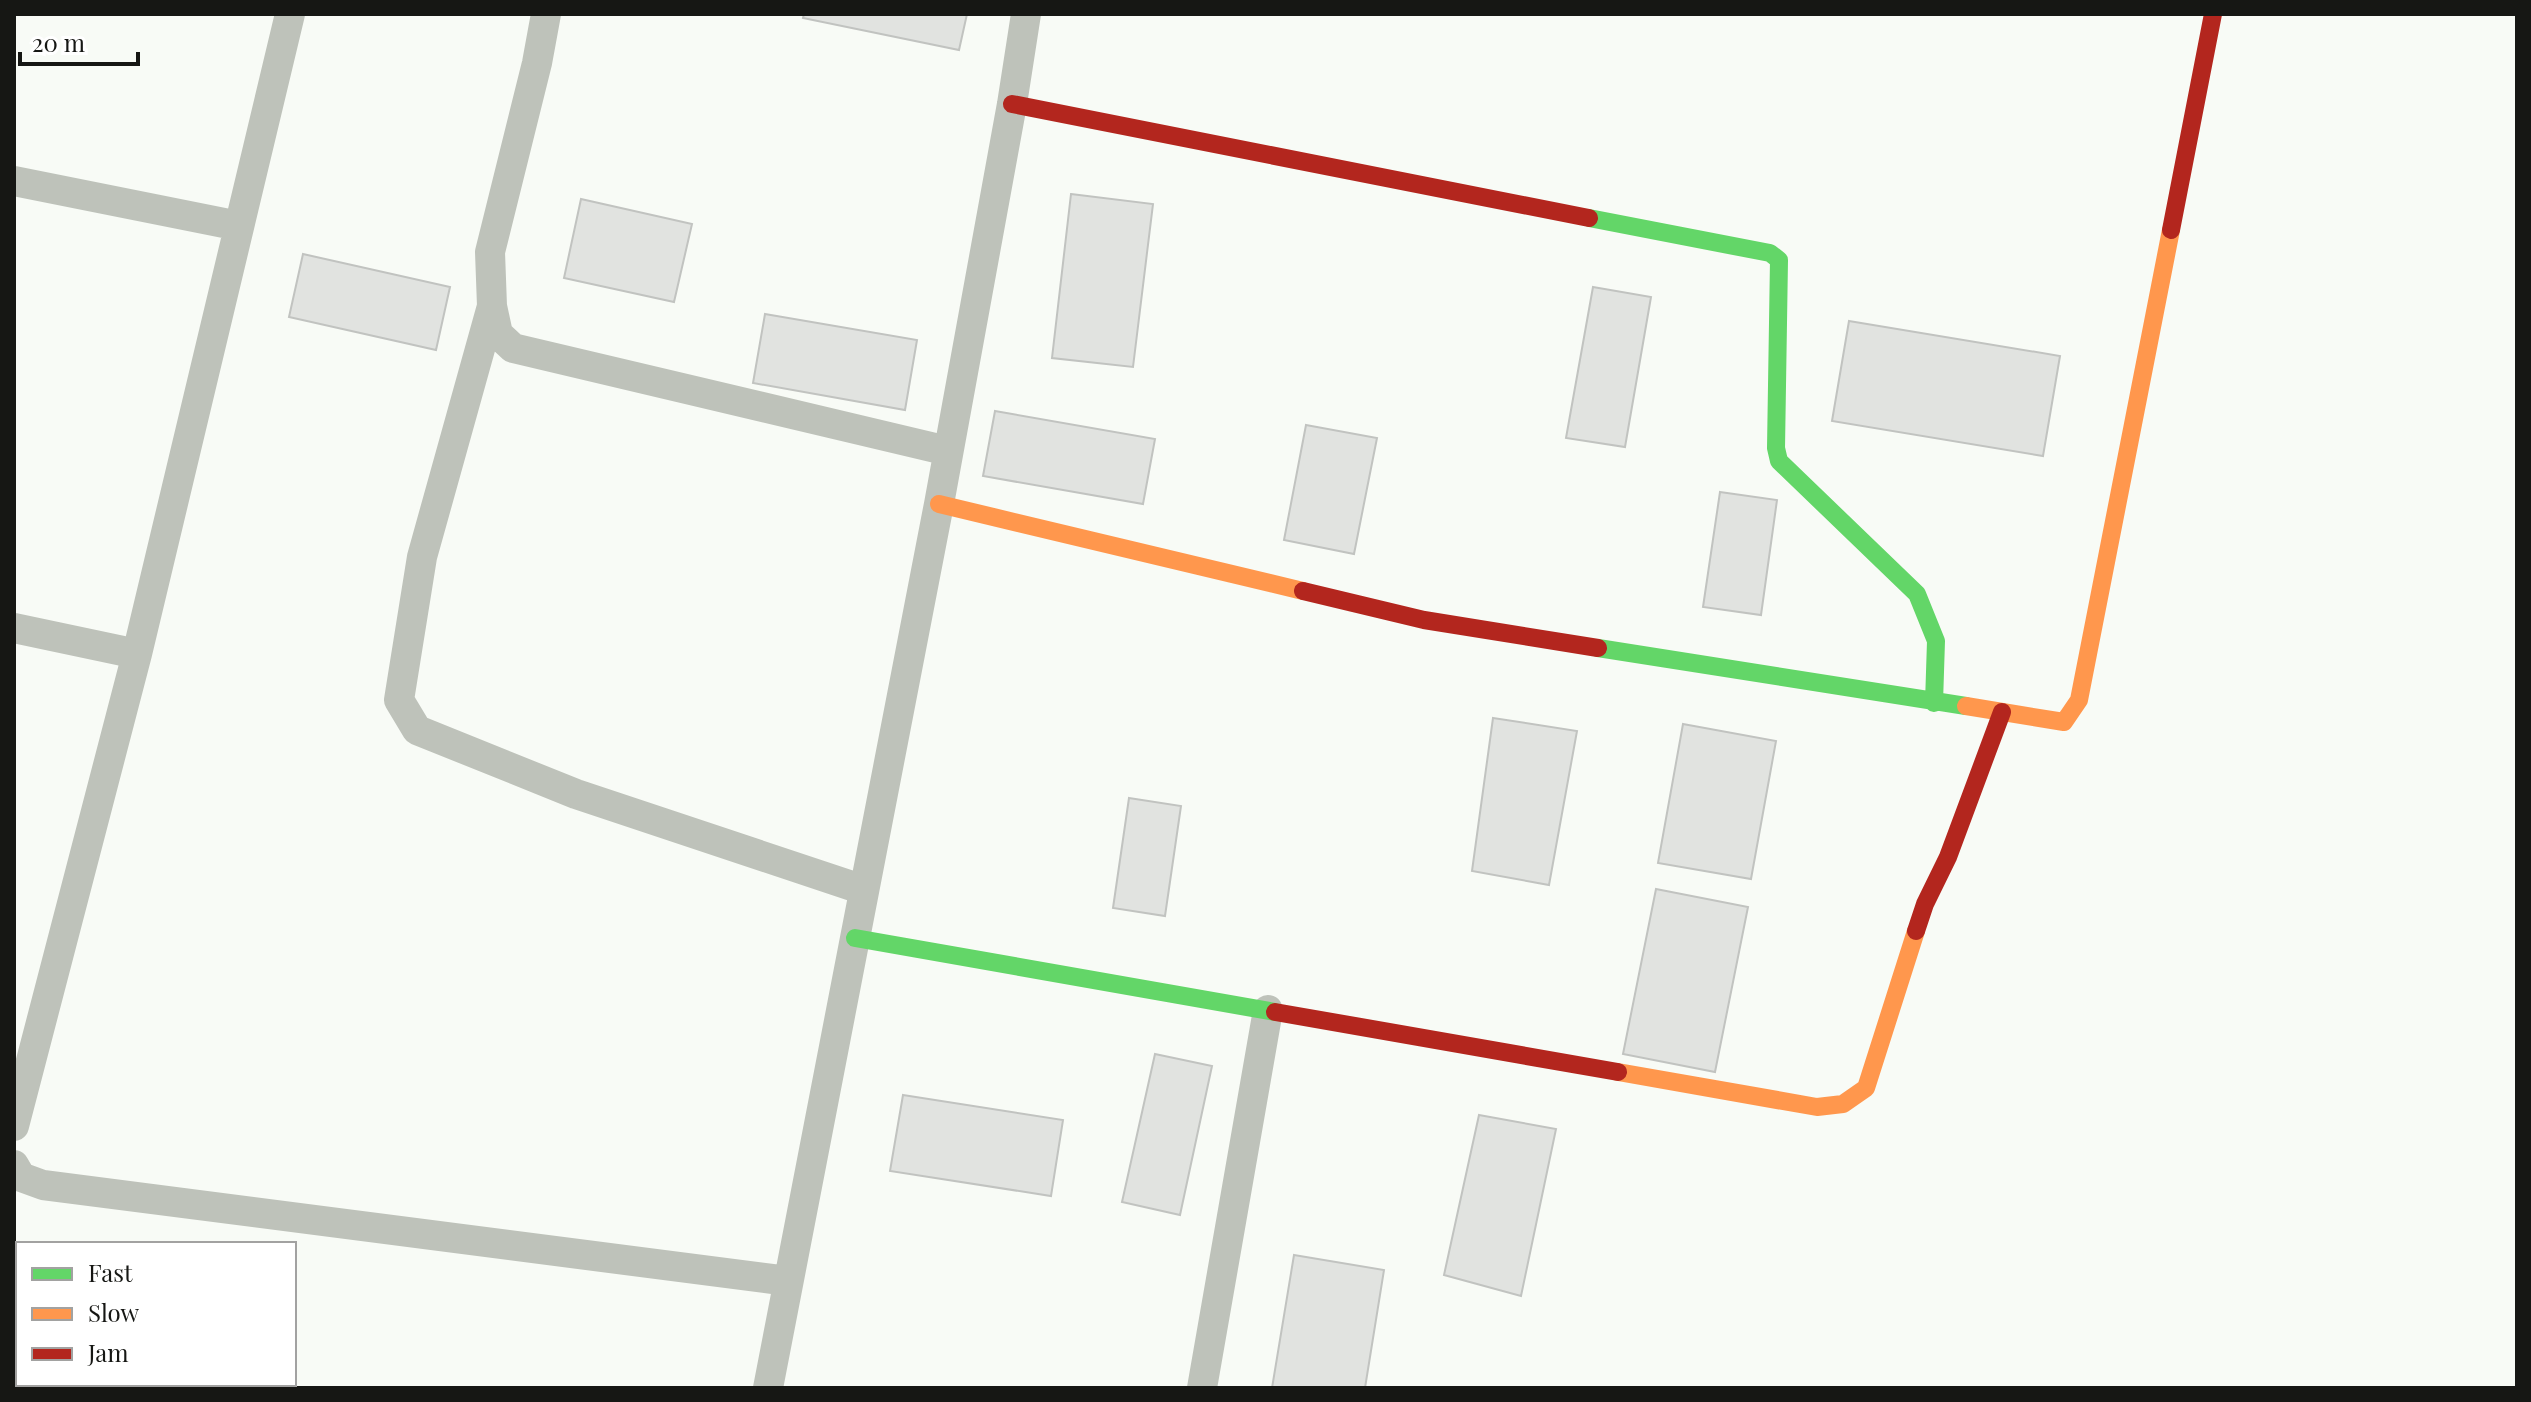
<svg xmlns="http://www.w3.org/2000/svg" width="2531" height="1402" font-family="'Playfair Display',serif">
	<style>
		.building { fill: #e1e3e0; stroke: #c1c3c0; stroke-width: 2 }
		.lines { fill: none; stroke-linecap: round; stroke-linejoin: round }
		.street { stroke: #bec2ba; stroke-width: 30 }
		.fast { stroke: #63d668; stroke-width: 18 }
		.slow { stroke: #ff974d; stroke-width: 18 }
		.jam { stroke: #b3261e; stroke-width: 18 }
	</style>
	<rect width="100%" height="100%" fill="#f8fbf6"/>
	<!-- building -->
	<path class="building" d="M804,14H967L959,50L803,18Z
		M1071,194L1153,204L1133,367L1052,358Z
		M581,199L692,224L674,302L564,278Z
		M303,254L450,287L436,350L289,317Z
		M1593,287L1651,297L1625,447L1566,438Z
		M765,314L917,340L905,410L753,383Z
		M1849,321L2060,356L2043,456L1832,421Z
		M995,411L1155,439L1143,504L983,476Z
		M1306,425L1377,438L1354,554L1284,540Z
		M1720,492L1777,500L1761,615L1703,607Z
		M1493,718L1577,731L1549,885L1472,871Z
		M1683,724L1776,741L1751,879L1658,863Z
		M1129,798L1181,806L1165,916L1113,908Z
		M1656,889L1748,907L1715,1072L1623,1054Z
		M1155,1054L1212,1066L1180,1215L1122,1202Z
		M903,1095L1063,1120L1051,1196L890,1171Z
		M1479,1115L1556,1129L1521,1296L1444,1275Z
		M1294,1255L1384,1270L1365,1388H1272Z"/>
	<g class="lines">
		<!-- street -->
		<path class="street" d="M546,14L537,63L490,252L492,306L498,334L513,348L948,451
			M14,181L239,226
			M492,306L422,557L399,700L417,730L576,794L864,890
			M14,628L137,654
			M14,1126L137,654L290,14
			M14,1165L21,1177L43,1185L788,1281
			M768,1388L939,504L1012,104L1026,14
			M1202,1388L1268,1010"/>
		<!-- fast -->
		<path class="fast" d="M1589,218L1770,253L1779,260L1776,448L1779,461L1917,594L1936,641L1934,703
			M1598,648L1966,706
			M855,938L1275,1012"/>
		<!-- slow -->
		<path class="slow" d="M939,504L1303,591
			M1966,706L2064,722L2079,700L2171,230
			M1618,1072L1817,1107L1843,1104L1866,1088L1916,931"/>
		<!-- jam -->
		<path class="jam" d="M1012,104L1589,218
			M2171,230L2213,14
			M1303,591L1424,620L1598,648
			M1916,931L1925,904L1948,857L2002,712
			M1275,1012L1618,1072"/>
	</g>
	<!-- border -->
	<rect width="2531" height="1402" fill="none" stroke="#161714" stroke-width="32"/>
	<!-- legend -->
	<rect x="16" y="1242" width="280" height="144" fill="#ffffff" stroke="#a2a2a1" stroke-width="2"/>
	<rect x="32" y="1268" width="40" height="12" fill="#63d668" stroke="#a2a2a1" stroke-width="2"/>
	<text x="88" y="1282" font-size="24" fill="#161714">Fast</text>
	<rect x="32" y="1308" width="40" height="12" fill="#ff974d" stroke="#a2a2a1" stroke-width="2"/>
	<text x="88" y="1322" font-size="24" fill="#161714">Slow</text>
	<rect x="32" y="1348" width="40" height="12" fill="#b3261e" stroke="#a2a2a1" stroke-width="2"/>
	<text x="88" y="1362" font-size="24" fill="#161714">Jam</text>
	<!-- scale -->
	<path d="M20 52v12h118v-12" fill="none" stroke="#161714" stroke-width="4"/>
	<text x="32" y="52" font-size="24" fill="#161714" stroke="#ffffff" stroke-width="6" paint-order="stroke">20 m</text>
</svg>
